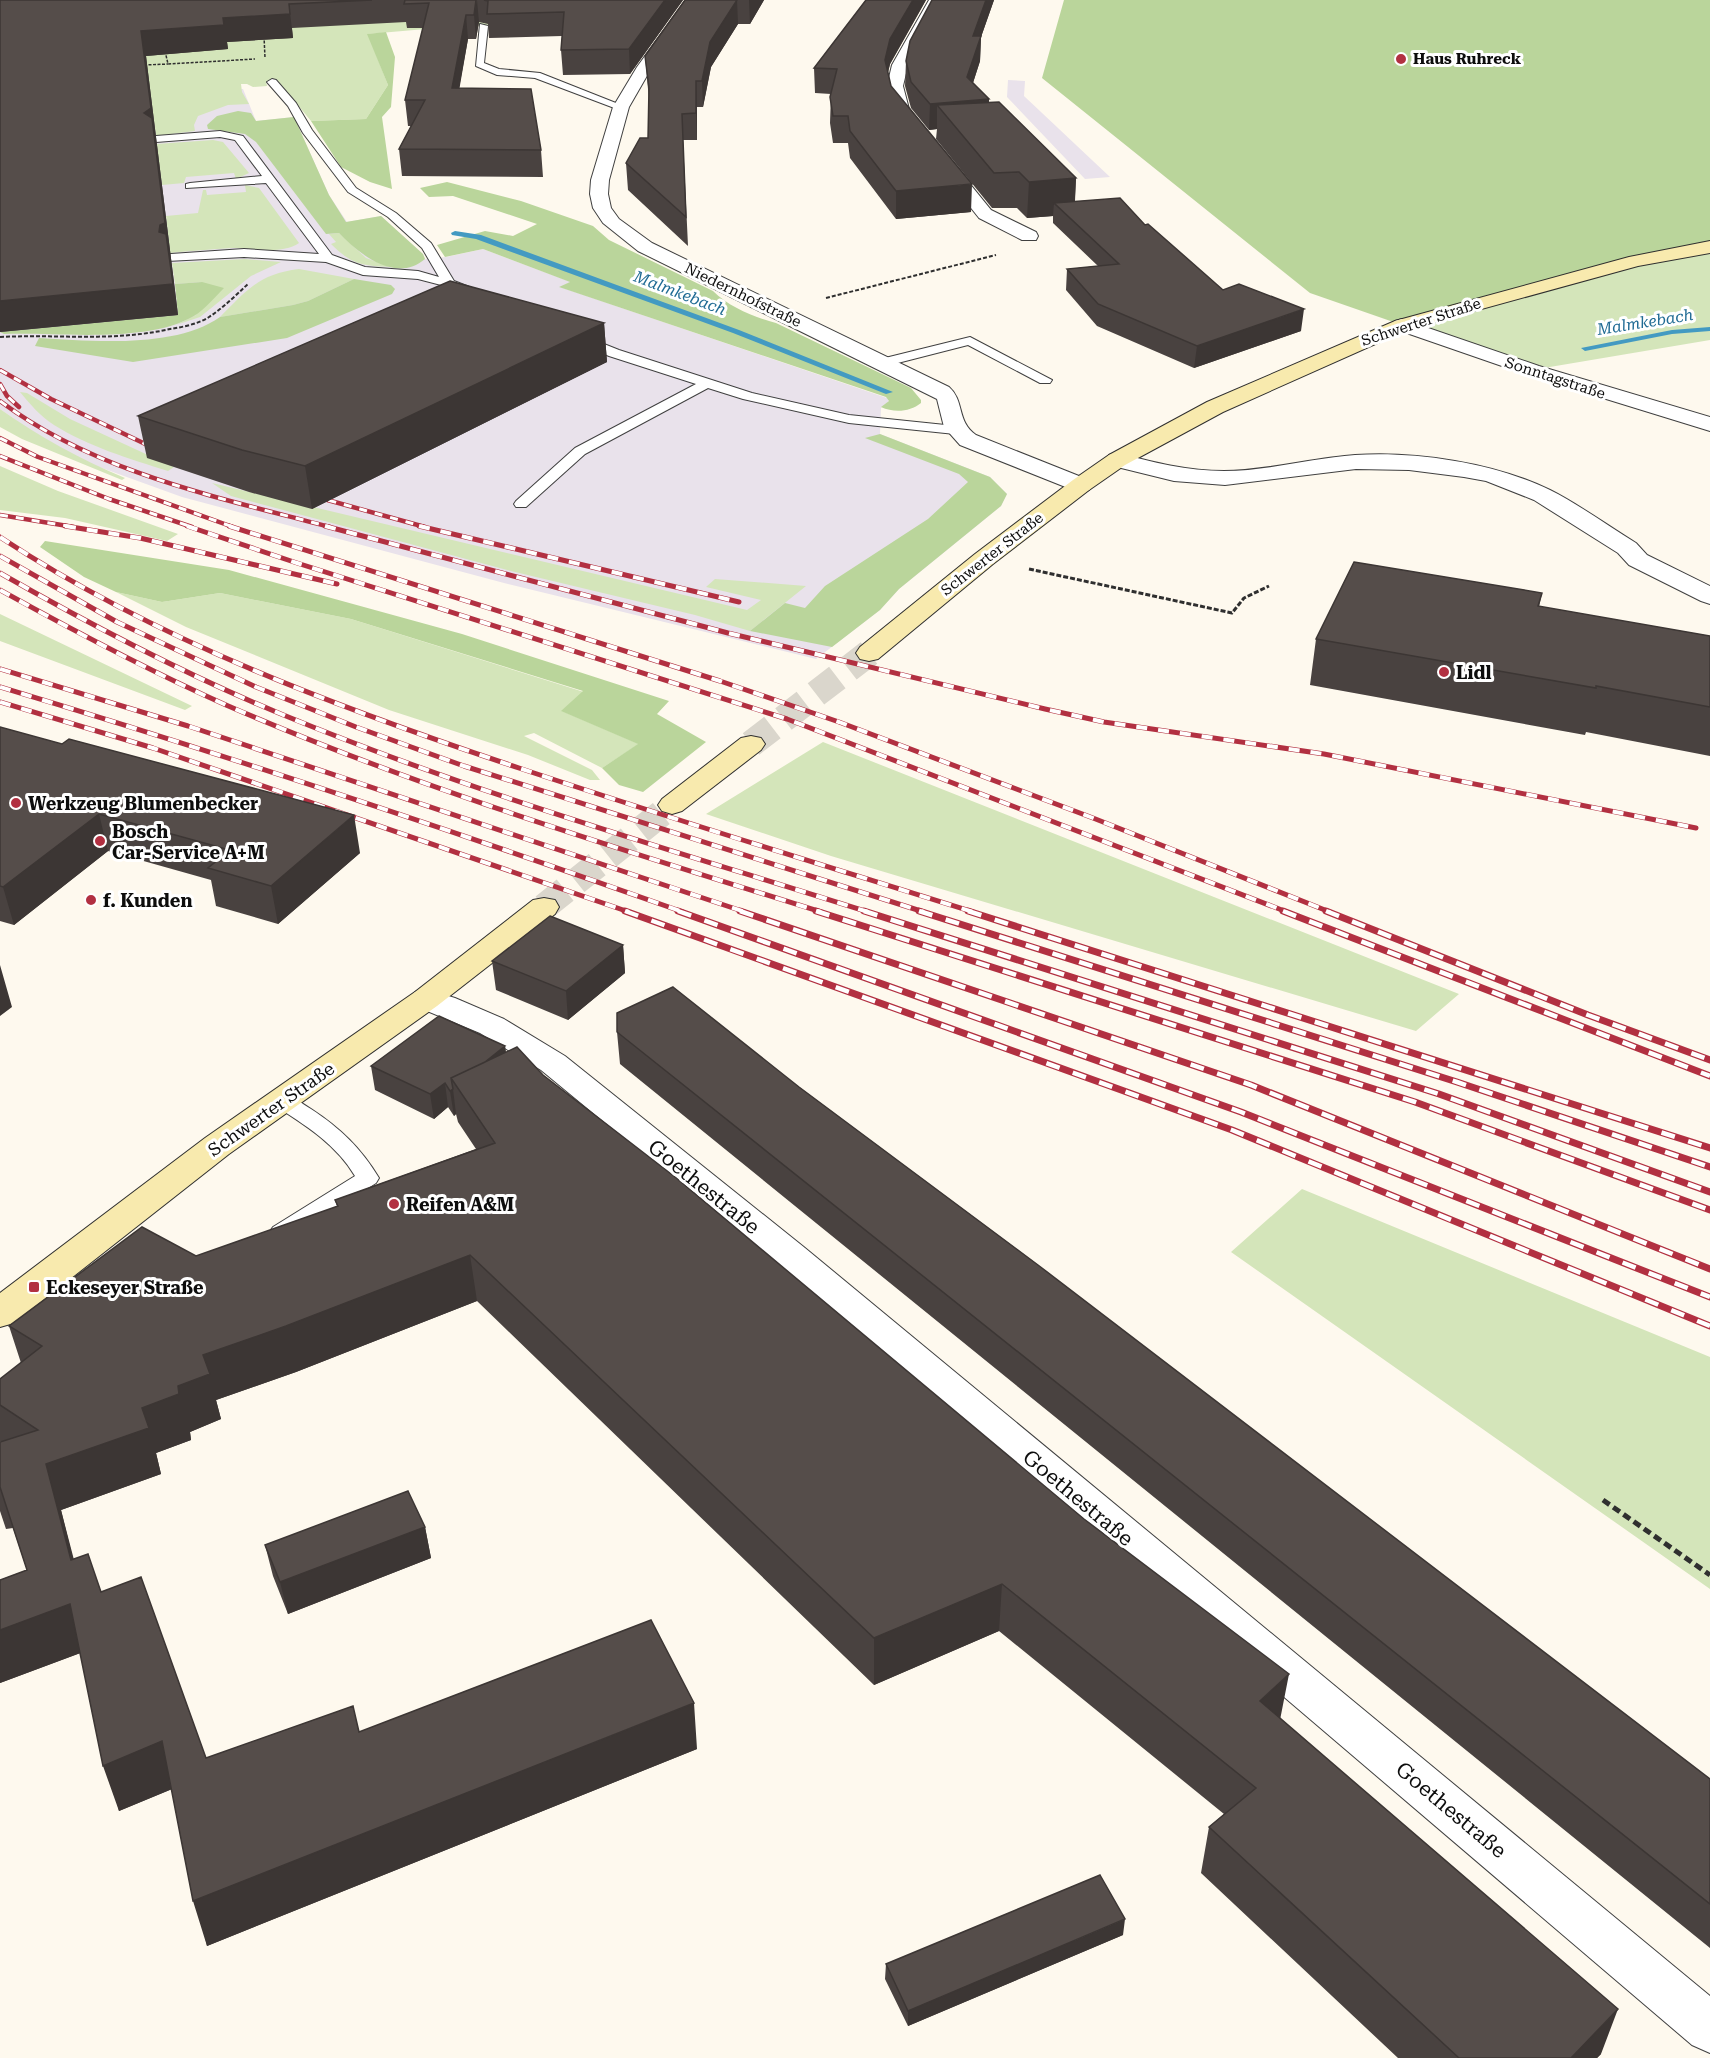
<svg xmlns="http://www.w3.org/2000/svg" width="1710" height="2058" font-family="'Roboto Serif',serif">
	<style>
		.industrial { fill: #e9e2eb }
		.green { fill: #d4e5ba }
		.forest { fill: #bad59b }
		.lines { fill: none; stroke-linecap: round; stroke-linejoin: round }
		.stream { fill: #439ac2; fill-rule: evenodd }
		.secondary-tunnel { stroke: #dad6cc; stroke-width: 27; stroke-dasharray: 27 14; stroke-linecap: butt }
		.service-casing { stroke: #404040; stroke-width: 2 }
		.minor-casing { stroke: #404040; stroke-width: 2 }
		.secondary-casing { stroke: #2f2f2f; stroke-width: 2 }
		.path-far3 { stroke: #2f2f2f; stroke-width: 1.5; stroke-dasharray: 3 1.5; stroke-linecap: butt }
		.path-far2 { stroke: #2f2f2f; stroke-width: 2; stroke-dasharray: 4 2; stroke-linecap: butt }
		.path-far1 { stroke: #2f2f2f; stroke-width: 3; stroke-dasharray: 5 2; stroke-linecap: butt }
		.path { stroke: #2f2f2f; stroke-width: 5; stroke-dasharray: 8 4.5; stroke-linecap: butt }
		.service { fill: #fff; fill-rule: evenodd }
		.minor { fill: #fff; fill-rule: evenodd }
		.secondary { fill: #f8eaae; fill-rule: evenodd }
		.rail-far2-casing { stroke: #b23041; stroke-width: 4.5 }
		.rail-far1-casing { stroke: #b23041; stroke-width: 5 }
		.rail-casing { stroke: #b23041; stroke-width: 7 }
		.rail-far2 { stroke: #fff; stroke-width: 3; stroke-dasharray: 8; stroke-linecap: butt }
		.rail-far1 { stroke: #fff; stroke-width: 4; stroke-dasharray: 11; stroke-linecap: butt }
		.rail { stroke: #fff; stroke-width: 4.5; stroke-dasharray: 14; stroke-linecap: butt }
		.wall { fill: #494240 }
		.shaded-wall { fill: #3c3634 }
		.building { fill: #554d4a; stroke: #3c3634; stroke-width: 1.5 }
		.poi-dot { fill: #b23041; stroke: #fff; stroke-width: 2 }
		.labels { text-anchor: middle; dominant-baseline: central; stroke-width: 6; stroke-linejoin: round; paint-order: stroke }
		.far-poi-label { font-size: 15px; font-weight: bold; fill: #0d0d0d; stroke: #fff; text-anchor: start }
		.far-street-label { font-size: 15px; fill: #0d0d0d; stroke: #fff }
		.far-water-label { font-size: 16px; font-style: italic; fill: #206b94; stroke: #fff }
		.poi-label { font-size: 18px; font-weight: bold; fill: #0d0d0d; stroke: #fff; text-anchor: start }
		.street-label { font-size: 18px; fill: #0d0d0d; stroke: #fff }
		.near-street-label { font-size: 21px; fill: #0d0d0d; stroke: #fff }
	</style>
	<rect width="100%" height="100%" fill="#fef9ee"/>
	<!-- industrial -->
	<path class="industrial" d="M1008,80L1025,81L1024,96L1110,177L1085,179L1007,97Z
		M243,89L256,121L294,117L329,195L347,222L381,216L423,254L425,259L446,257L483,249L571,282L560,287L887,398L889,401L881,408L880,434L990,477L1007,494L1001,506L899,589L880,610L816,659L504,583L182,497L88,463L37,435L0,409V105Z"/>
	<!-- green -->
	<path class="green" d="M501,0L508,25L449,27L368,34L388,85L366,119L311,121L278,81L266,82L267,86L253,87L247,84H241L242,92L249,104L228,105L198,116L194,125L195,131L156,136L151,100L0,11Z
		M213,140L223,142L249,173L236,179L234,173L186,177L184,183L162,185L156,144Z
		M245,185L259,188L299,243C281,255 254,248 233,248C212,249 191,251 170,253L166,216L198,213L203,190H206L207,195L246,192Z
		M339,233L366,258L390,267C362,266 351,264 331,244L336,242L329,234Z
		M1710,247V340L1532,370L1402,325Z
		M245,259L281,262L251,276L200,317L176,325L196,315L202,282L175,284L172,263Z
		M299,269L354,279L308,301L293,305L220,317C247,290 259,274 299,269Z
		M20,392L27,393L70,419L174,467L168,471C130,459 87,446 54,425C40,416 30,404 20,392Z
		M0,409C40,437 80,459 125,478L122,480L22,439L0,427Z
		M0,466L58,491L178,534L167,541L65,518L0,510Z
		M212,483L747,610L761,600L706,587L715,579L806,586L750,631L695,615L515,572L231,496Z
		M116,592L162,602L220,593L351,619L584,692L562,711L639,744L602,768L534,733L524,736L592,770L600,780H590L528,755L389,710L186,627Z
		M0,614L192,706L185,710L0,641Z
		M823,742L1459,994L1416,1031L831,856L706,814Z
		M1302,1189L1710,1357V1589L1231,1252Z"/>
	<!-- forest -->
	<path class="forest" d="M1064,0H1710V247L1402,325L1310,293L1042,78Z
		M386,32L395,57L391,107L382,117L392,189L370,182L341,167L311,121L366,119L388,85L367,34Z
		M238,111L251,113L256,121L294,117L329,195L346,222L381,216L423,254L425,259C396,284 359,254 339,233L326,234L256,142L245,134L208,129L207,125L217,116Z
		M447,182L521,201L593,226L609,240L713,291C729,307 754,317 776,323L911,388L921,400V403C910,412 894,413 881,407L889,401L886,397L559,287L570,282L483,249L445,257L437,245L485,231L513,236L537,224L453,196L429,197L420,188Z
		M354,279L391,285L395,289L392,294L287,338L133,362L35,346L39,338C91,341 175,349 220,317L293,305L308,301Z
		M202,282L224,288C215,297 205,309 194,316C146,344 59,332 4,334L0,332L178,315L175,284Z
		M880,434L990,477L1007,494L1001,506L899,589L880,610L832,647L750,631L785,603L805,608L825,586L928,519L968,482L959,474L865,438Z
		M45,541L229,570L462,634L669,701L657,714L706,742L643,792L619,785L602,768L638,744L561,711L583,691L351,619L220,593L162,602L116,592L84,577L40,547Z"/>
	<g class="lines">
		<!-- stream -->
		<path class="stream" d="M455,231L481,235L739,330L893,392L886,394L733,333L476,239L452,235L451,233Z
			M1710,327V331L1672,334L1585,351L1581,348L1672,330Z"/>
		<!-- secondary-tunnel -->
		<path class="secondary-tunnel" d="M751,744L869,653
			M544,907L672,805"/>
		<defs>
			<path id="service" d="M480,24L488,26L484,63L499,69L540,73L626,107L617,109L535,78L497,75L476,66Z
				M272,79L276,80L296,103L312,130L356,188L396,213L431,243L454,281L477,290L479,293L477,296H469L445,286L418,279L363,275L326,262L244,257L167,261V255L171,254L244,249L319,254L266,183L186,188V184L190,183L262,176L235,140L220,137L156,142L151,139L156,136L220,131L243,136L332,255L365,267L418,271L439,277L422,248L388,217L348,192L303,133L288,106L267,82Z
				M579,334L619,350L752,393L849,415L955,426L962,430L955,434L849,423L743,399L708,388L585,454L526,507H516L514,504L516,501L575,448L696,384L609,356L574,341L573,338Z
				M970,337L1052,380L1050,383H1040L968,345L882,367L875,363L877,360Z
				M282,1093C293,1096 301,1103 311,1109C340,1128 361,1148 379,1178L376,1183L289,1239L281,1241L273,1239L269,1233L273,1227L355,1176C336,1144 305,1125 274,1105L271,1100L274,1095Z"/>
			<path id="minor" d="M686,0H700L652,67L629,107L609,180L608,194L611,208L619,219L652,243L949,387C965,401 956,421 976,435L1089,480L1093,485L1089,490L1081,492L1073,490L960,445L944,427L937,399L933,397L638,251L603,223L593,208L590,194L591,180L613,107L637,67Z
				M929,0H943L908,65L903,86L909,109L991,210L1036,232L1038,236L1036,240H1022L979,218L893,110L887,86L892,65Z
				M1402,319L1539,366L1710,417V431L1525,374L1395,329L1392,325L1395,321Z
				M1117,453C1152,462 1188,471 1224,471C1268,471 1312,458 1355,455C1416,451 1495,463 1550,490C1580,505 1608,526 1636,543L1647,555L1710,586V604L1701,601L1629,565L1618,553L1534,500L1486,481L1464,477L1409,470L1356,469L1225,485L1174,481L1109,465L1106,460L1109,455Z
				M426,989L455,998L504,1019L565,1056L805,1248L1710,1996V2053L1692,2045L779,1266L541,1070L480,1033L415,1006L410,999L415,992Z"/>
			<path id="secondary" d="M1710,241V253L1638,266L1409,329L1223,412L1125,465L1089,490L993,564L878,659L869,661L860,659L856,653L860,647L975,554L1073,480L1109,455L1207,402L1395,321L1629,257Z
				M751,736L761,738L765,744L761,750L682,811L672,814L662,811L658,805L662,799L741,738Z
				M544,898L555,900L559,907L555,914L437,1006L229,1154L14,1323L0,1327V1293L205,1138L415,992L533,900Z"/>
		</defs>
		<!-- service casing -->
		<use href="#service" class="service-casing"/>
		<!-- minor casing -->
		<use href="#minor" class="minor-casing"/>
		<!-- secondary casing -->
		<use href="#secondary" class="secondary-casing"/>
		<!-- path-far3 -->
		<path class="path-far3" d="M264,36L265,58
			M165,51L168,64L255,59
			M144,65L168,64"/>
		<!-- path-far2 -->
		<path class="path-far2" d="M826,298L996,255
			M0,337C58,334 113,342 170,329C183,327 198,324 209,317C223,308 236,295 248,284"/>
		<!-- path-far1 -->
		<path class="path-far1" d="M1029,569L1232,613L1244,598L1269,586"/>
		<!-- path -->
		<path class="path" d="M1603,1500L1710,1575"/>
		<!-- service -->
		<use href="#service" class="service"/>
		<!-- minor -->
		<use href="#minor" class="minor"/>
		<!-- secondary -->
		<use href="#secondary" class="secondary"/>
		<defs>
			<path id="rail-far2" d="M0,370L51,399L160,451
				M0,384L7,396L19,407
				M0,401C96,473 217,497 330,527
				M0,438L38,457L233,527
				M0,456L109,499L192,527
				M313,496L425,527
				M0,515L74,527"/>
			<path id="rail-far1" d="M65,526L140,538L337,584
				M187,526L297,563L787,719L1287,912
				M229,526L720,681L839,722L1093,818L1330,912
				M325,526L728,633L1045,709L1104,722L1324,754L1696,828
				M419,526L739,602
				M0,537C159,642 342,709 522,769C672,819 823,865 973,912
				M0,556L117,622L256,687L356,727L464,766L924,912
				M0,573C91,625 184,674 281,714C472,793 672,850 868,912
				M0,590C74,631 149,671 226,705C419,789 621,849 821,912
				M0,669L188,726L745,912
				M0,687C229,756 457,832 683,912
				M0,702L153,748L629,912"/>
			<path id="rail" d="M625,911L1232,1130L1710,1326
				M678,911L1241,1112L1710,1297
				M740,911L1251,1085L1710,1269
				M816,911L1415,1102L1710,1210
				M864,911L1439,1094L1710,1192
				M919,911L1457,1082L1710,1167
				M968,911L1710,1148
				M1283,911L1710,1076
				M1326,911L1588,1015L1710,1060"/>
		</defs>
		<!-- rail-far2 casing -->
		<use href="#rail-far2" class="rail-far2-casing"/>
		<!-- rail-far1 casing -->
		<use href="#rail-far1" class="rail-far1-casing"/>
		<!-- rail casing -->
		<use href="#rail" class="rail-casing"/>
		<!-- rail-far2 -->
		<use href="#rail-far2" class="rail-far2"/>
		<!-- rail-far1 -->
		<use href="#rail-far1" class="rail-far1"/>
		<!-- rail -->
		<use href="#rail" class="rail"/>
	</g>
	<!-- wall -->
	<path class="wall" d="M0,0H683L630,74L563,75L561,50L562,36L489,38L488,24L479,22L476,39H468L459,88L541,150L543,177L402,176L399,149L411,126H408L405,100L423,28H407L406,22L292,28L293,38L227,42L228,49L146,56L178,315L0,332Z
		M685,0H764L750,24H738L711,67L703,107H697V140H683L688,246L628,190L626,163L648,138L649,100L645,56Z
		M866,0H926L890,64L888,72L891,86L971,212L896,219L850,158L848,143H833L830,123L831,94L815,93L814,68Z
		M932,0H994L981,37L980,61L973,83L989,99V103L1076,178L1075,201L1145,225L1223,290L1301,331L1194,368L1097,326L1066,290L1067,269L1098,266L1053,223V216L1027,218L1017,208H992L936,139L937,129L929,130L911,108L905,86L906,61Z
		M604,323L607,362L312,509L249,492L147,458L138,416Z
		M1542,593L1539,607L1710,636V756L1586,732L1585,735L1310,685L1316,639Z
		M0,727L360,853L278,924L216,906L211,880L108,851L14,925L0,921Z
		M623,945L625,973L568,1020L496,990L492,961Z
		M617,1032L799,1087L1710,1779V1948L620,1064Z
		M505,1046L506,1053L543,1075L1280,1718L1601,2054L1597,2058H1398L1201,1873L1209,1827L1224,1814L999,1631L874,1685L477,1301L296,1372L216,1400L221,1419L190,1432L191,1440L156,1453L161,1474L61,1510L73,1559L101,1592L206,1758L359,1732L697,1749L207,1946L172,1789L119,1811L80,1653L0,1683V1580L27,1570L13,1528L6,1529L0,1511V1442H1L0,1441V1379L21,1363L9,1326L196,1256L337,1207L335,1200L476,1149L458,1122L456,1114L454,1116L448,1107L434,1119L375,1090L371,1066Z
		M425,1527L431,1558L288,1614L273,1576L265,1545Z
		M1123,1935L908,2026L885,1979L886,1964Z"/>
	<!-- shaded-wall -->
	<path class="shaded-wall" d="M477,0L479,22L476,39L474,15Z
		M665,0H683L630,74L629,49Z
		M737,0L738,24L711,67L703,107L702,81L710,42Z
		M749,0H764L750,24Z
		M913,0H926L890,64L885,85V60L890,39Z
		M986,0H994L981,37L980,61L967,101L989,99L988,126L937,105V129L929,130L930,104L967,77L973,36Z
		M289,4L293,38L227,42L228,49L146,56L178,315L0,332V301L159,232L160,225L144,113L141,31L223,18Z
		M466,15L468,39L455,114L452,88Z
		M696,81L697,107V140L696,113Z
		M1076,178L1074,214L1054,203L1053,216L1027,218L1029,182Z
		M972,184L971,212L896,219V191Z
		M1304,309L1301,331L1194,368L1197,346Z
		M604,323L607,362L312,509L305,466Z
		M99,814L108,851L14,925L3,887Z
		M354,815L360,853L278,924L271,886Z
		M623,945L625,973L568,1020L566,991Z
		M0,965L12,1007L0,1016Z
		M505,1046L508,1071L457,1086Z
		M445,1083L448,1107L434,1119L430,1094Z
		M453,1089L456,1114L454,1116L450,1091Z
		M470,1255L477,1301L296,1372L216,1400L221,1419L190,1432L191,1440L156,1453L161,1474L61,1510L86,1606L71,1560L46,1464L178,1386L203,1355Z
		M425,1527L431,1558L288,1614L280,1582Z
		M1002,1584L999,1631L874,1685V1638Z
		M70,1604L86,1651L0,1683V1630Z
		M1289,1674L1280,1720L1260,1701Z
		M694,1703L697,1749L207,1946L193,1901Z
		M162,1741L177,1787L119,1811L103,1766Z
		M1125,1919L1123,1935L908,2026V2011Z
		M1618,2009L1601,2054L1597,2058H1571Z"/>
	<!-- building -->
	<path class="building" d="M0,0H372L289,4L290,14L223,18L224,25L141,31L151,108L144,113L152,118L165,223L160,225L159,232L166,234L173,284L0,301Z
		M405,0H476L474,15H466L452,88L531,89L541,150L399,149L425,100H405L429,3L404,4Z
		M484,0H665L629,49L561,50L564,12L487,14L488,1Z
		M685,0H737L710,42L702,81H696V113L682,114L686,217L626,163L640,138H648L649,88L645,56Z
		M866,0H913L890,39L885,60L891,86L972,184L896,191L850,131L848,116H833L830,97L837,69L814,68Z
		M932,0H986L973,36H981L967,77L989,99L930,104L911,82L906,61L910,41Z
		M999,102L1076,178L1029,182L1019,172L994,173L937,105Z
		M1120,198L1145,225L1148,224L1223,290L1239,284L1304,309L1197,346L1098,304L1067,269L1119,264L1054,203Z
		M450,281L604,323L305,466L242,450L138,416Z
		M1354,562L1542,593L1538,606L1710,636V707L1596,686V688L1316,639Z
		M0,727L62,744L69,739L354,815L271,886L208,868L230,850L99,814L3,887L0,886Z
		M550,916L623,945L566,991L492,961Z
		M673,987L799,1087L1038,1265L1710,1779V1904L617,1032V1013Z
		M439,1016L505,1046L485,1062L451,1078L453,1089L450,1091L445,1083L430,1094L371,1066Z
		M517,1047L543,1075L675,1177L1084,1519L1289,1674L1260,1701L1618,2009L1571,2058H1459L1209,1827L1256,1788L1002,1584L874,1638L470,1255L286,1326L203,1355L210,1374L178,1386L179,1394L142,1408L149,1428L46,1464L71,1560L88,1554L101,1592L141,1577L206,1758L353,1706L359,1732L651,1620L694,1703L193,1901L162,1741L103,1766L70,1604L0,1630V1580L27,1570L0,1487V1442L38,1430L0,1405V1379L42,1346L9,1326L142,1227L196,1256L338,1206L335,1200L495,1143L451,1078Z
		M408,1491L425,1527L280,1582L265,1545Z
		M1100,1875L1125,1919L908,2011L886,1964Z"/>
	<!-- markers -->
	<g class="poi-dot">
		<circle cx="1401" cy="59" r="6"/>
		<circle cx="1444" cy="672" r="6"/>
		<circle cx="16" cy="803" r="6"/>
		<circle cx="100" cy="841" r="6"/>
		<circle cx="91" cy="900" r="6"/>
		<circle cx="394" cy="1204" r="6"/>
		<rect x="28" y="1281" width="12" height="12" rx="3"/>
	</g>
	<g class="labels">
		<!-- far-poi labels -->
		<g class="far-poi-label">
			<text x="1413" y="59">Haus Ruhreck</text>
		</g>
		<!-- far-street labels -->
		<g class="far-street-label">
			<text transform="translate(743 295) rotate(26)">Niedernhofstraße</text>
			<text transform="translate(1421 322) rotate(-18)">Schwerter Straße</text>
			<text transform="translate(1555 378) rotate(18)">Sonntagstraße</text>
			<text transform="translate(992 554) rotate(-38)">Schwerter Straße</text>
		</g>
		<!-- far-water labels -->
		<g class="far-water-label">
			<text transform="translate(680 293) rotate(21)">Malmkebach</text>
			<text transform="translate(1645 322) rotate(-9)">Malmkebach</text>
		</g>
		<!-- poi labels -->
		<g class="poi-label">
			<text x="1456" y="672">Lidl</text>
			<text x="28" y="803">Werkzeug Blumenbecker</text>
			<text x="112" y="831">Bosch<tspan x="112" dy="21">Car-Service A+M</tspan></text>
			<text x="103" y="900">f. Kunden</text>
			<text x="406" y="1204">Reifen A&amp;M</text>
			<text x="46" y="1287">Eckeseyer Straße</text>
		</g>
		<!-- street labels -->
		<g class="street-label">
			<text transform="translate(271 1109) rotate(-35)">Schwerter Straße</text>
		</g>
		<!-- near-street labels -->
		<g class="near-street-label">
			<text transform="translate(704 1187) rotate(39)">Goethestraße</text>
			<text transform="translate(1078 1498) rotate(40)">Goethestraße</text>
			<text transform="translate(1451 1810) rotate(40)">Goethestraße</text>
		</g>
	</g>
</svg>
